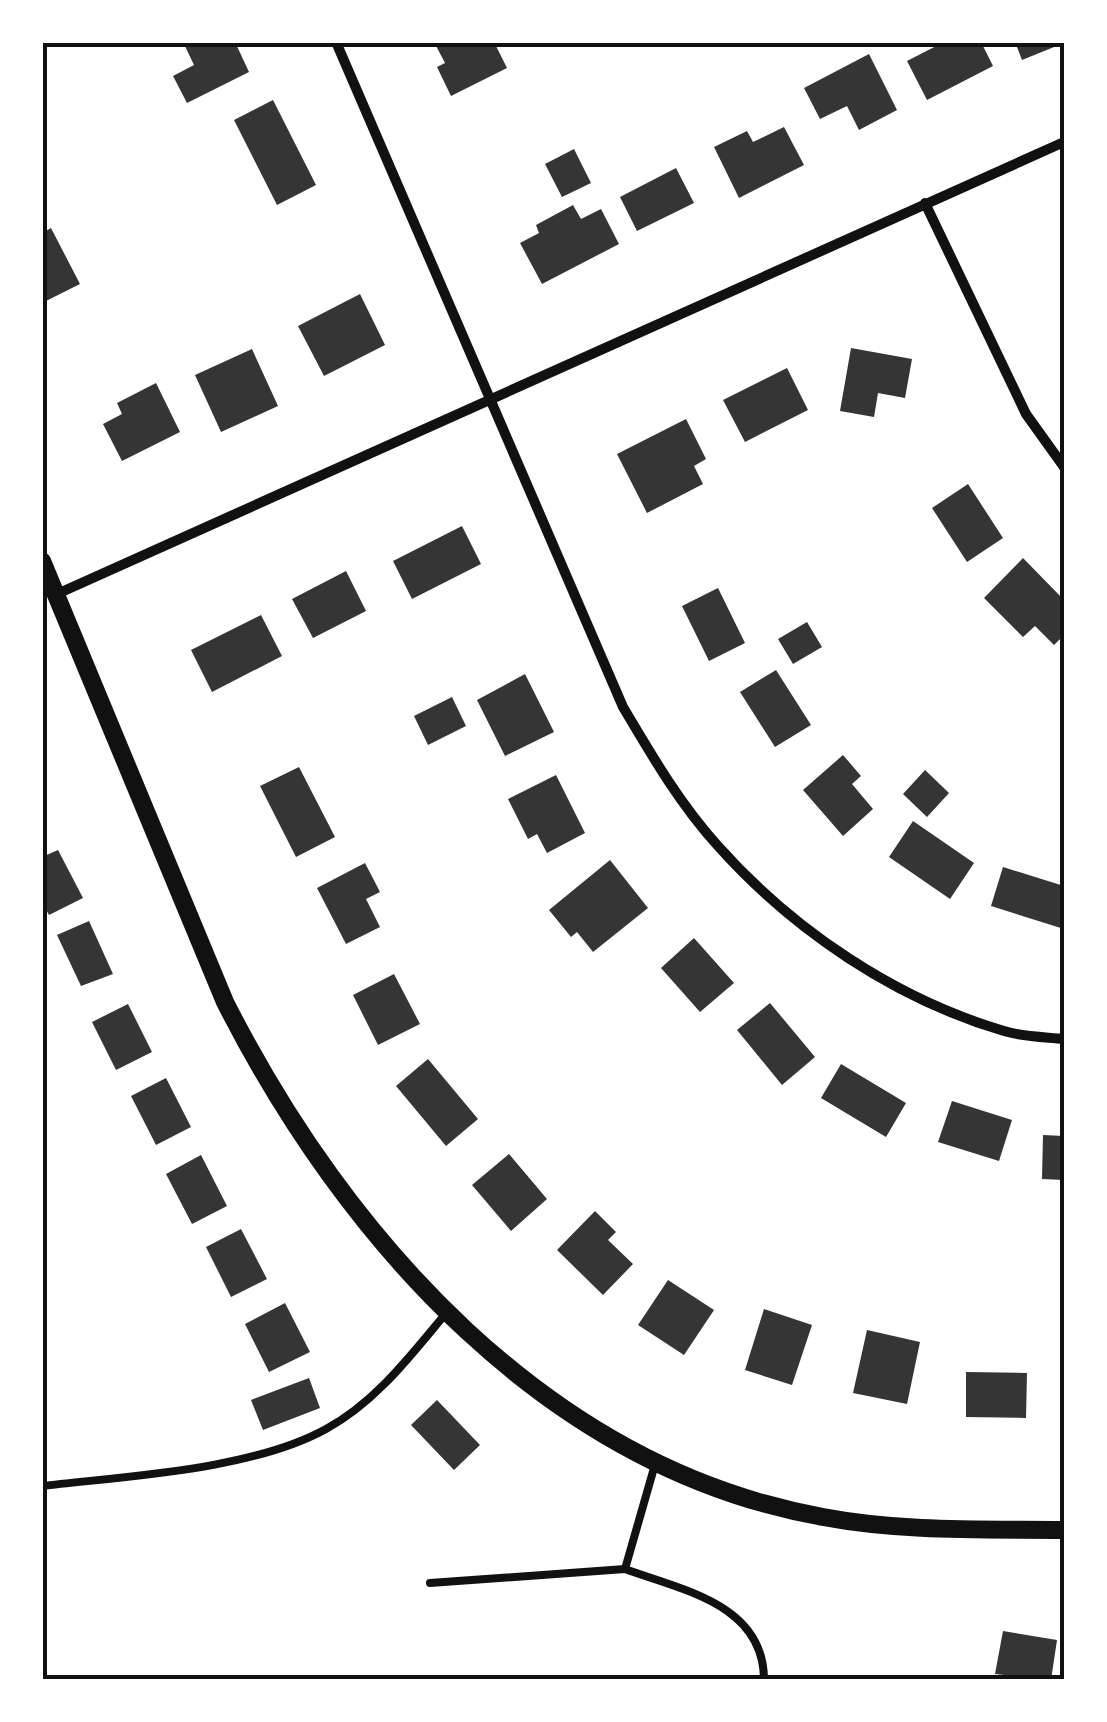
<svg xmlns="http://www.w3.org/2000/svg" width="1107" height="1722" font-family="Roboto,sans-serif">
	<style>
		.building { fill: #353535 }
		.lines { fill: none; stroke-linecap: round; stroke-linejoin: round }
		.service { stroke: #111; stroke-width: 8 }
		.minor { stroke: #111; stroke-width: 10 }
		.tertiary { stroke: #111; stroke-width: 18 }
		.neatline { fill: none; stroke: #111; stroke-width: 4 }
	</style>
	<rect width="100%" height="100%" fill="#fff"/>
	<!-- building -->
	<path class="building" d="M183,42H235L249,72L187,103L173,76L194,65Z
		M434,42H494L507,68L451,96L437,67L445,63Z
		M944,42H981L993,66L927,100L907,61Z
		M1015,42H1064V43L1022,60Z
		M869,54L897,110L859,130L847,106L820,119L804,88Z
		M273,100L316,185L277,205L234,120Z
		M784,127L804,165L739,198L714,147L747,131L753,142Z
		M574,149L591,183L562,197L545,164Z
		M676,168L694,203L637,231L620,197Z
		M573,205L581,219L601,209L619,244L542,284L520,243L539,233L536,225Z
		M51,228L80,284L42,303V233Z
		M360,294L385,345L324,376L298,326Z
		M851,348L912,359L905,398L878,393L874,417L840,411Z
		M252,349L278,406L221,432L195,375Z
		M787,368L808,410L745,442L723,400Z
		M156,383L180,432L122,461L103,424L122,414L117,403Z
		M686,419L706,459L694,466L703,484L647,513L617,454Z
		M968,484L1003,538L967,562L932,508Z
		M462,526L481,564L412,599L393,561Z
		M1023,558L1064,600V635L1054,645L1035,626L1023,637L984,598Z
		M346,571L366,611L313,638L292,599Z
		M718,588L745,643L709,661L682,606Z
		M261,615L282,656L212,692L191,650Z
		M807,622L822,647L793,664L778,639Z
		M776,670L811,725L775,747L740,692Z
		M525,674L554,732L505,756L477,700Z
		M452,697L466,726L428,745L414,716Z
		M843,755L861,776L852,784L873,809L843,836L803,790Z
		M299,767L335,837L296,857L260,786Z
		M925,770L949,793L927,817L903,794Z
		M556,775L585,833L547,853L537,834L528,839L508,799Z
		M913,821L974,863L950,899L889,857Z
		M58,850L83,898L49,915L42,902V857Z
		M610,860L648,908L593,952L577,932L571,937L549,910Z
		M365,863L380,892L366,899L380,927L346,944L317,888Z
		M1003,867L1064,886V929L991,906Z
		M89,921L113,974L81,986L57,935Z
		M694,938L734,983L700,1012L661,968Z
		M394,974L420,1024L378,1045L353,995Z
		M770,1003L815,1057L782,1085L737,1030Z
		M128,1004L152,1052L116,1070L92,1022Z
		M428,1059L478,1119L446,1146L396,1086Z
		M841,1064L906,1103L886,1137L821,1098Z
		M166,1078L191,1127L156,1145L131,1096Z
		M952,1101L1012,1120L999,1161L938,1142Z
		M1043,1135L1064,1136V1180L1042,1179Z
		M509,1154L547,1199L511,1231L472,1185Z
		M201,1155L227,1206L192,1224L166,1174Z
		M595,1211L616,1232L608,1240L633,1264L603,1295L557,1250Z
		M241,1229L267,1279L231,1297L206,1247Z
		M668,1280L714,1310L684,1355L638,1325Z
		M285,1303L310,1352L269,1372L245,1324Z
		M764,1309L812,1325L792,1385L745,1370Z
		M867,1330L920,1342L907,1404L853,1393Z
		M966,1372L1027,1373L1026,1418L966,1417Z
		M309,1378L320,1408L263,1430L251,1400Z
		M437,1400L480,1445L454,1470L411,1425Z
		M1003,1631L1057,1640L1051,1680L995,1674Z"/>
	<g class="lines">
		<!-- service -->
		<path class="service" d="M42,1486C127,1476 252,1470 326,1429C376,1402 411,1355 447,1312
			M625,1569C682,1590 764,1604 764,1680
			M430,1583L625,1569L656,1461"/>
		<!-- minor -->
		<path class="minor" d="M336,42L623,707C652,756 680,804 718,846C793,930 895,999 1004,1031C1023,1037 1045,1037 1064,1039
			M925,203L1026,414L1064,467
			M57,594L1064,142"/>
		<!-- tertiary -->
		<path class="tertiary" d="M42,561L225,1002C345,1239 548,1468 823,1517C902,1532 984,1529 1064,1530"/>
	</g>
	<!-- border -->
	<rect width="1107" height="1722" fill="none" stroke="#ffffff" stroke-width="90"/>
	<rect x="45" y="45" width="1017" height="1632" class="neatline"/>
</svg>
